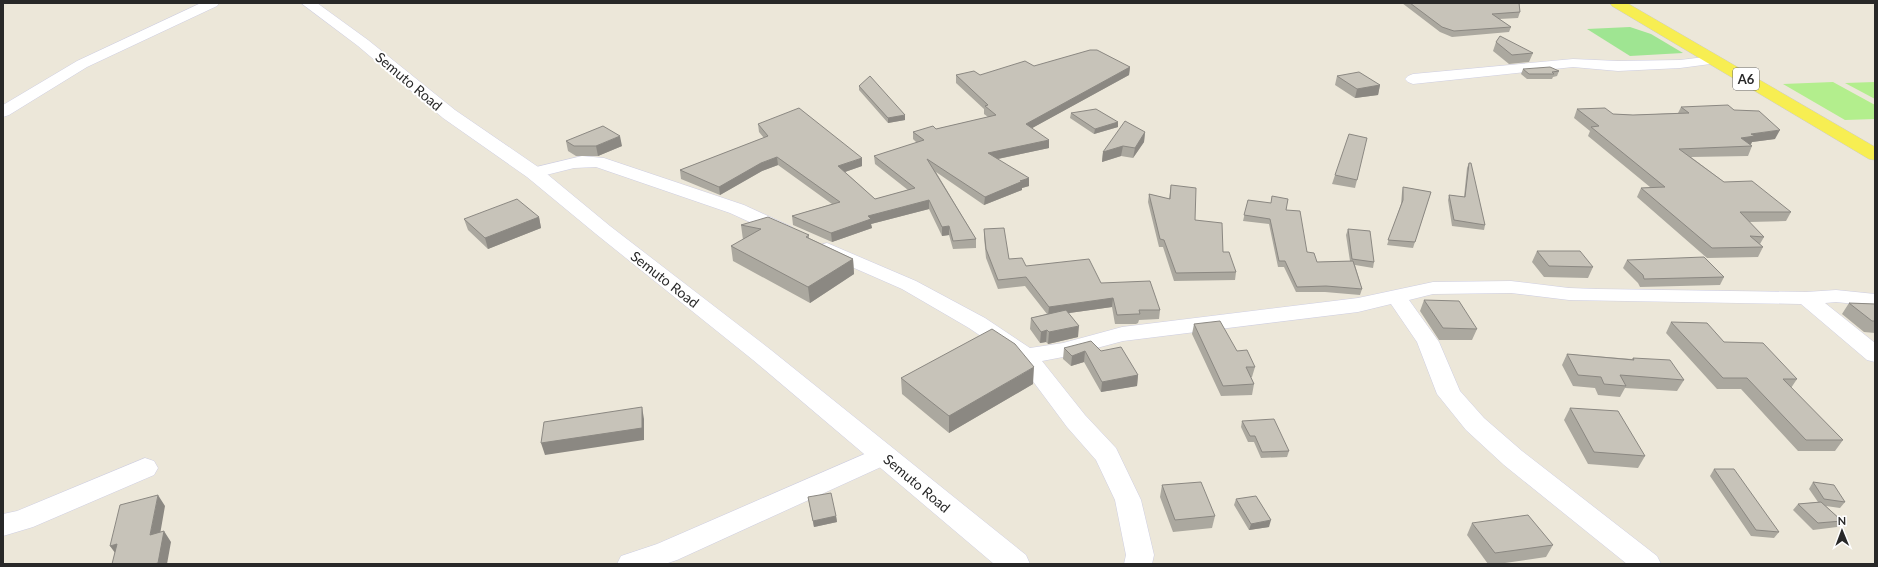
<svg xmlns="http://www.w3.org/2000/svg" width="1878" height="567" font-family="Lato,sans-serif">
	<style>
		.green { fill: #9fe592 }
		.pitch { fill: #b3ee8d }
		.lines { fill: none; stroke-linecap: round; stroke-linejoin: round }
		.minor-casing { stroke: #cecee2; stroke-width: 1 }
		.secondary-casing { stroke: #cecee2; stroke-width: 1 }
		.primary-casing { stroke: #cbcbcb; stroke-width: 1 }
		.minor { fill: #fff; fill-rule: evenodd }
		.secondary { fill: #fff; fill-rule: evenodd }
		.primary { fill: #f7ee52; fill-rule: evenodd }
		.wall { fill: #aba89f }
		.shaded-wall { fill: #8b8882 }
		.building { fill: #c7c3b9; stroke: #8b8882 }
		.labels { text-anchor: middle; dominant-baseline: central; stroke-width: 4; stroke-linejoin: round; paint-order: stroke }
		.shield { fill: #fff; stroke: #686868; stroke-width: 1 }
		.shield-label { font-size: 13px; font-weight: bold; fill: #282828 }
		.street-label { font-size: 14px; fill: #282828; stroke: #fff }
	</style>
	<rect width="100%" height="100%" fill="#ece7d9"/>
	<!-- green -->
	<path class="green" d="M1630,27L1651,34L1683,53L1630,56L1587,29Z"/>
	<!-- pitch -->
	<path class="pitch" d="M1833,82L1875,105V119L1845,120L1783,84Z
		M1875,82V99L1845,83Z"/>
	<g class="lines">
		<defs>
			<path id="minor" d="M201,3H219L217,6L87,67L9,115L3,117V105L77,61Z
				M1713,56L1718,57L1720,60L1718,63L1680,68L1618,71L1573,67L1413,84L1408,82L1405,79L1408,76L1413,74L1573,59L1618,61L1680,60Z
				M582,156L604,158L744,205L792,227L795,231L792,235L785,237L778,235L730,213L596,167L574,168L534,178L528,177L525,173L528,169Z
				M827,243L916,281L985,318L1030,348L1063,343L1122,327L1358,298L1433,282L1511,281L1569,288L1597,289L1806,292L1836,290L1875,294V306L1836,302L1825,303L1875,343V362L1867,360L1801,304L1569,300L1511,293L1433,294L1409,300L1439,342L1460,391L1484,418L1522,451L1657,556L1661,564H1627L1504,465L1466,430L1437,394L1417,342L1391,304L1358,312L1123,341L1063,357L1042,361L1085,415L1116,448L1141,500L1154,555L1152,564H1124L1126,555L1115,500L1096,460L1067,427L1018,361L969,328L902,289L820,253L817,249L820,245Z
				M883,446L892,448L896,455L892,462L677,560L665,564H617L621,556L657,544Z
				M145,458L154,461L158,468L154,475L33,527L3,536V514L17,511Z"/>
			<path id="secondary" d="M301,3H317L368,40L455,110L541,169L610,226L771,350L1026,555L1030,564H994L753,360L596,234L527,177L443,118L358,46Z"/>
			<path id="primary" d="M1610,3H1627L1875,147V160L1869,159L1612,6Z"/>
		</defs>
		<!-- minor casing -->
		<use href="#minor" class="minor-casing"/>
		<!-- secondary casing -->
		<use href="#secondary" class="secondary-casing"/>
		<!-- primary casing -->
		<use href="#primary" class="primary-casing"/>
		<!-- minor -->
		<use href="#minor" class="minor"/>
		<!-- secondary -->
		<use href="#secondary" class="secondary"/>
		<!-- primary -->
		<use href="#primary" class="primary"/>
	</g>
	<!-- wall -->
	<path class="wall" d="M1402,3H1519L1520,12L1518,18L1499,19L1511,27L1509,32L1452,37L1440,32Z
		M1496,42L1533,53L1529,62L1509,64L1493,51Z
		M1034,66L1130,67L1129,75L1032,128L1049,148L998,159L1029,186L1022,188V190L984,205L936,172L976,239V248L953,249L949,235L942,236L929,209L871,224L872,228L832,242L793,225L792,216L832,204L778,165L762,171L720,195L681,179L680,170L764,138L759,132L758,124L862,166L845,172L875,199L908,190L875,164L874,156L917,143L913,139V132L936,129L988,117L984,114V109L956,83V75H980Z
		M1523,69L1559,71L1557,76L1553,77L1552,79H1527L1521,74Z
		M1337,76L1380,85L1378,95L1355,98L1335,85Z
		M859,86L905,120L888,123L859,90Z
		M1681,107L1775,139L1752,142L1751,145L1752,146L1748,156L1691,157L1724,182L1791,212L1786,221L1749,222L1764,237L1760,244L1763,247L1758,257L1707,258L1637,197L1641,188L1650,187L1588,136L1590,131L1574,118L1577,109L1613,114L1633,115L1678,113Z
		M1071,113L1118,122V127L1094,134L1070,118Z
		M1145,132L1144,142L1133,158L1121,156L1102,162L1103,152Z
		M566,141L622,146L598,156H576L568,151Z
		M1469,163L1485,225L1484,230L1452,226L1448,200L1449,195L1464,197L1467,168Z
		M1335,175L1357,180L1355,188L1332,184Z
		M1171,185L1195,220L1223,252L1236,272L1235,280L1174,281L1163,247H1159L1148,202L1149,194L1169,199Z
		M1403,187L1431,192L1413,248L1387,245L1401,204L1402,192Z
		M1248,200L1286,210L1307,252L1317,262L1350,261L1346,235L1348,229L1374,262L1373,268L1355,265L1362,289L1360,295L1325,292H1296L1284,267H1278L1269,224L1243,221Z
		M539,217L541,228L488,249L468,230L464,219Z
		M741,225L809,235V238L853,259L854,274L810,303L733,261L731,246L743,240Z
		M984,229L1009,259L1026,266L1101,283L1160,310L1159,319L1139,320L1138,323L1136,324H1115L1112,307L1069,313L1078,337L1048,344L1046,342L1040,343L1030,329L1031,318L1047,314L1025,286L998,289L986,258L984,237Z
		M1537,251L1593,267L1588,278L1544,277L1532,262Z
		M1627,260L1724,277L1720,285L1640,287L1638,283L1623,268Z
		M1424,300L1477,329L1472,340H1439L1420,311Z
		M1849,303L1875,304V333L1864,332L1842,314Z
		M1671,322L1724,342L1797,379L1791,388L1843,440L1835,451H1798L1741,389H1717L1666,333Z
		M1194,324L1237,351L1255,367L1252,377H1251L1254,384L1252,395L1221,396L1192,334Z
		M1064,348L1101,351L1138,375L1137,386L1101,392L1084,362L1071,366L1063,359Z
		M1567,354L1632,359L1633,358L1684,380L1677,391L1625,388L1620,397L1598,395L1595,388L1573,386L1562,365Z
		M901,378L1033,384L949,433L902,394Z
		M1570,408L1645,456L1638,468L1588,464L1564,420Z
		M1242,421L1289,451L1287,457L1261,458L1254,442H1248L1241,427Z
		M1714,469L1779,532L1774,538L1751,536L1710,476Z
		M1813,482L1845,502L1840,508L1826,506L1842,521L1837,527L1813,530L1793,510L1798,504L1818,502L1809,489Z
		M1162,485L1215,516L1212,528L1173,532L1160,497Z
		M808,497L836,516L837,522L814,527L809,503Z
		M1236,499L1269,527L1249,530L1234,505Z
		M1472,523L1553,545L1546,557L1498,564H1488L1467,535Z"/>
	<!-- shaded-wall -->
	<path class="shaded-wall" d="M1130,67L1129,75L1025,132L1026,124Z
		M1380,85L1378,95L1355,98L1357,89Z
		M905,115V120L888,123V118Z
		M1118,122V127L1094,134L1095,129Z
		M1780,130L1775,139L1752,142L1750,145L1741,138L1751,134Z
		M1145,132L1144,142L1133,158L1135,148Z
		M620,136L622,146L598,156L596,146Z
		M1049,140V148L988,161V153Z
		M1123,146L1121,156L1102,162L1103,152Z
		M777,157L778,165L762,171L720,195L719,187L761,163Z
		M862,158V166L839,174L838,166Z
		M1029,178V186L1022,188V190L984,205L985,197L1020,181Z
		M929,200V209L871,224L872,228L832,242L831,233L868,216Z
		M539,217L541,228L488,249L485,238Z
		M949,226V235L942,236V227Z
		M853,259L854,274L810,303L808,287Z
		M1113,298L1112,307L1048,316L1049,307Z
		M1079,326L1078,337L1048,344L1049,332Z
		M1047,330L1046,342L1040,343L1041,332Z
		M1085,351L1084,362L1071,366L1072,356Z
		M1034,367L1033,384L949,433V416Z
		M1138,375L1137,386L1101,392L1102,382Z
		M642,407L644,419V440L545,455L541,443Z
		M158,495L165,506L158,546L150,535Z
		M836,516L837,522L814,527L813,521Z
		M1271,520L1269,527L1249,530L1251,524Z
		M164,531L171,542L167,564H154Z
		M117,544L118,557L110,546Z"/>
	<!-- building -->
	<path class="building" d="M1410,3H1519L1520,12L1492,14L1511,27L1454,31L1442,27Z
		M1500,36L1533,53L1512,55L1496,42Z
		M1090,50H1097L1130,67L1026,124L1049,140L988,153L1029,178L1020,181H1023L985,197L927,159L976,239L953,241L949,226L942,227L929,200L868,216L871,219L831,233L792,216L840,202L777,157L761,163L719,187L680,170L768,136L758,124L799,108L862,158L838,166L875,199L915,188L874,156L924,140L913,132L933,126L936,129L996,115L985,106L988,105L956,75L974,71L980,75L1025,61L1034,66Z
		M1550,67L1559,71L1552,72L1554,74H1529L1523,69Z
		M1359,72L1380,85L1357,89L1337,76Z
		M870,76L905,115L888,118L859,86Z
		M1728,105L1734,110L1759,111L1780,130L1751,134L1755,136L1741,138L1752,146L1679,149L1724,182L1752,181L1791,212H1740L1764,237L1750,236L1763,247L1712,248L1641,188L1665,187L1591,127L1599,126L1577,109L1605,108L1613,114L1633,115L1689,113L1681,107Z
		M1096,109L1118,122L1095,129L1071,113Z
		M1125,121L1145,132L1135,148L1123,146L1103,152Z
		M603,126L620,136L596,146H574L566,141Z
		M1349,134L1367,138L1357,180L1335,175Z
		M1469,163H1471L1485,225L1454,220L1449,195L1465,197Z
		M1171,185L1196,188L1195,220L1222,223L1223,252H1229L1236,272L1176,273L1164,240L1160,239L1149,194L1170,199Z
		M1403,187L1431,192L1415,242L1388,240L1403,200Z
		M1272,196L1288,199L1286,210L1300,211L1307,252L1314,253L1317,262L1353,261L1362,289L1326,286L1297,287L1285,261H1279L1270,219L1244,215L1248,200L1271,203Z
		M517,199L539,217L485,238L464,219Z
		M768,217L809,235L806,237L853,259L808,287L731,246L761,229L741,225Z
		M1004,228L1009,259L1022,258L1026,266L1089,259L1101,283L1150,281L1160,310H1139L1140,314H1137L1117,315L1113,298L1049,307L1026,277L998,280L986,249L984,229Z
		M1348,229L1370,231L1374,262L1352,259Z
		M1537,251H1580L1593,267L1549,266Z
		M1704,257L1724,277L1644,279L1643,275L1627,260Z
		M1424,300L1459,301L1477,329L1443,328Z
		M1849,303L1875,304V321H1872Z
		M1066,310L1079,326L1049,332L1047,330L1041,332L1031,318Z
		M1220,321L1237,351L1247,350L1255,367H1246L1254,384L1223,386L1194,324Z
		M1671,322L1707,323L1724,342L1763,343L1797,379H1783L1843,440H1806L1747,378H1723Z
		M992,329L1015,344L1034,367L949,416L901,378Z
		M1091,341L1101,351L1121,347L1138,375L1102,382L1085,351L1072,356L1064,348Z
		M1567,354L1634,360L1633,358L1670,360L1684,380L1620,375L1626,386L1604,384L1601,377L1578,375Z
		M642,407V428L541,443L544,422Z
		M1570,408L1618,411L1645,456L1594,452Z
		M1274,419L1289,451L1262,452L1255,436H1250L1242,421Z
		M1714,469H1734L1779,532L1756,530Z
		M1201,482L1215,516L1175,520L1162,485Z
		M1813,482L1834,485L1845,502L1824,499Z
		M831,493L836,516L813,521L808,497Z
		M158,495L150,535L164,531L158,563L154,564H112L117,544L110,546L120,505Z
		M1256,496L1271,520L1251,524L1236,499Z
		M1821,502L1842,521L1818,523L1798,504Z
		M1528,515L1553,545L1495,553L1472,523Z"/>
	<g class="labels">
		<!-- shield labels -->
		<rect class="shield" x="1733" y="68" width="26" height="22" rx="3"/>
		<g class="shield-label">
			<text x="1746" y="79">A6</text>
		</g>
		<!-- street labels -->
		<g class="street-label">
			<text transform="translate(409 81) rotate(40)">Semuto Road</text>
			<text transform="translate(665 279) rotate(38)">Semuto Road</text>
			<text transform="translate(917 483) rotate(40)">Semuto Road</text>
		</g>
	</g>
	<!-- border -->
	<rect width="1878" height="567" fill="none" stroke="#282828" stroke-width="8"/>
	<!-- north arrow -->
	<g transform="translate(1842 531) rotate(359)" stroke="#ffffff" stroke-width="3" paint-order="stroke">
	<path d="M0-3L7 15L0 10L-7 15Z" fill="#282828"/>
	<text y="-6" font-size="11" font-weight="bold" text-anchor="middle" fill="#282828">N</text>
	</g>
</svg>
